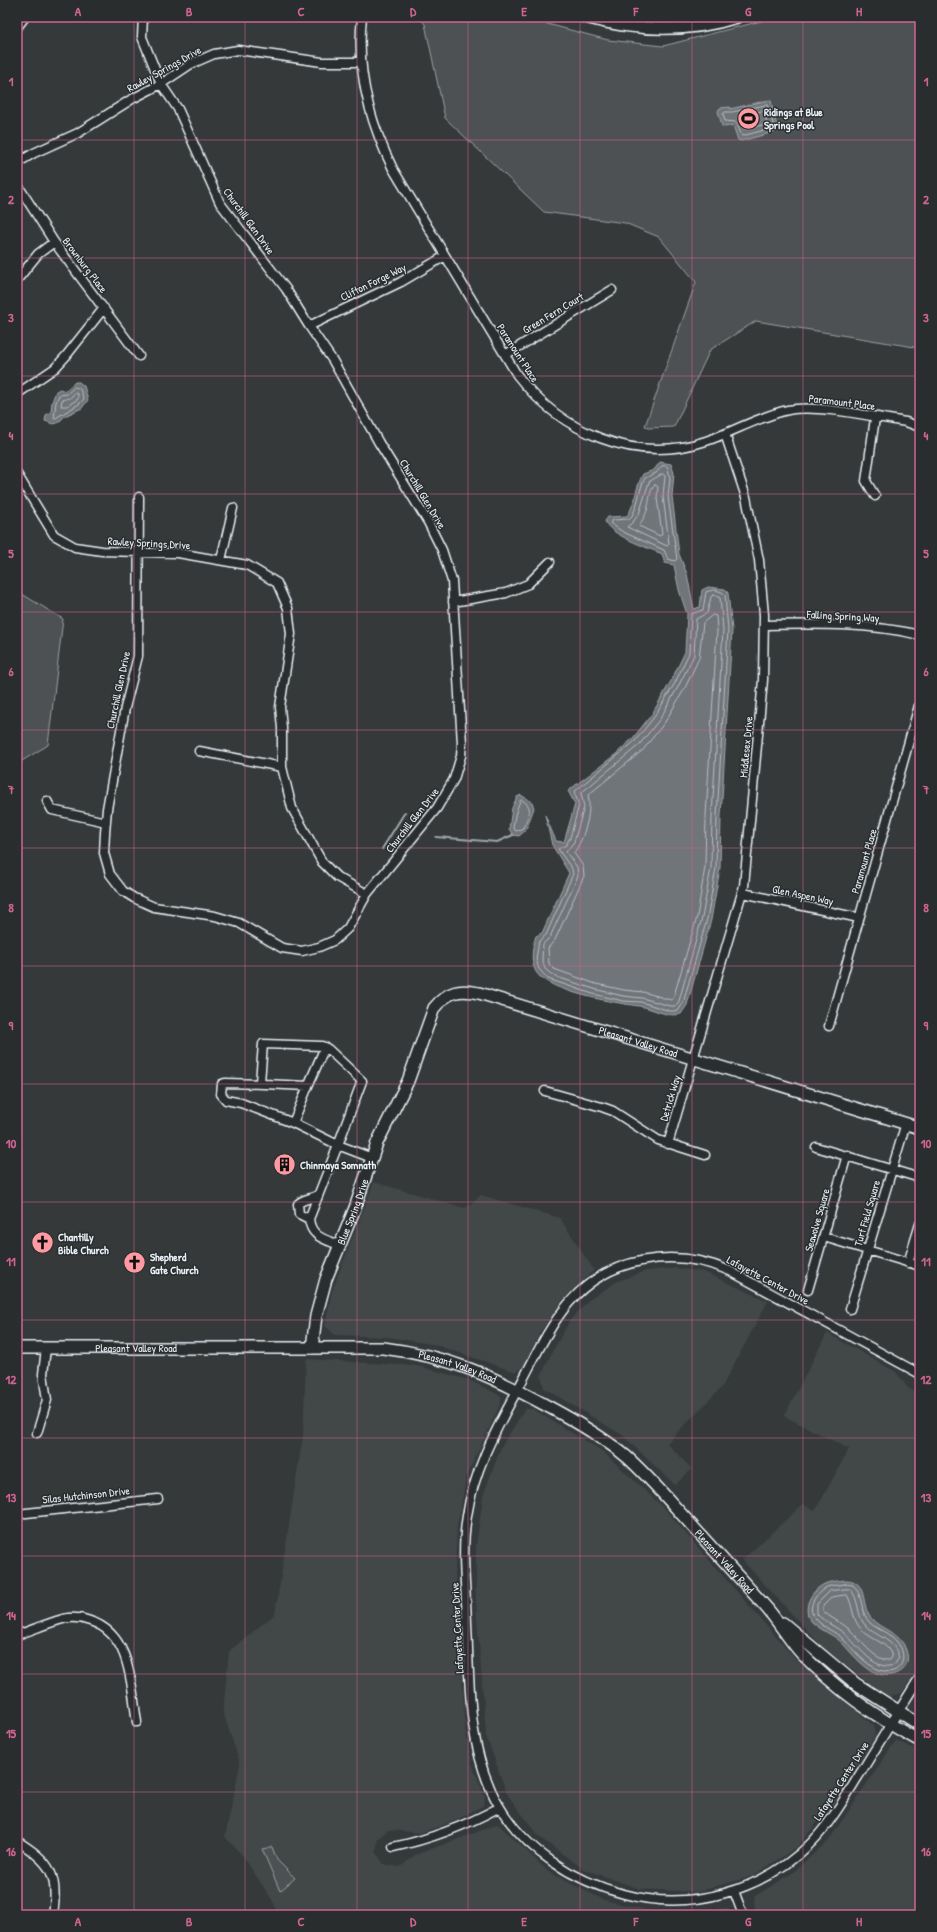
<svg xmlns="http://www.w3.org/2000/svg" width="937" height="1932" font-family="'Patrick Hand',sans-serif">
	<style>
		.built { fill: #424647 }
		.green { fill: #4d5152; stroke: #9aa1a5 }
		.water { fill: #707579; stroke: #a0a7ac }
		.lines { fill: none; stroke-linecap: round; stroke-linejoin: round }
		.shore { stroke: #b8bfc5; stroke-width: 1 }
		.stream { stroke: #a0a7ac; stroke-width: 2 }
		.street-casing { stroke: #e8f1f8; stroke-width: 11 }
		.secondary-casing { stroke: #e8f1f8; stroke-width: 14 }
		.street { stroke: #2a2d2e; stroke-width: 8 }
		.secondary { stroke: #2a2d2e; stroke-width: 11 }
		.grid { fill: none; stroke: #cf6492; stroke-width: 1; stroke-opacity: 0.55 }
		.labels { text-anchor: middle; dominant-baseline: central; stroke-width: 3; stroke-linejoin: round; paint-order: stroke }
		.street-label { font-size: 11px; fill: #e8f1f8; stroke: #2a2d2e }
		.poi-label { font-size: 11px; font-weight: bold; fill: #e8f1f8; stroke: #2a2d2e; text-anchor: start }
		.neatline { fill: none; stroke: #cf6492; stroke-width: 1.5 }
		.grid-label { font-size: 13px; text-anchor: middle; font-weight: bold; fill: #cf6492 }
	</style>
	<rect width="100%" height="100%" fill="#35393a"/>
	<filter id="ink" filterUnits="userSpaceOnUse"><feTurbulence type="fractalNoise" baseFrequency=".025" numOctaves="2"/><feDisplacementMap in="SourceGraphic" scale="8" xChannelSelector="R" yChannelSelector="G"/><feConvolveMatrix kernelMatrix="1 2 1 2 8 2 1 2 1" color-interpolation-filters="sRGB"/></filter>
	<g filter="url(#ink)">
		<!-- built -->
		<path class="built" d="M374,1182L465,1208L481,1195L560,1218L594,1270L562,1301L539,1334L524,1366L516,1372L436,1345L388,1337L335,1335L325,1326L332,1291Z
			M676,1268L704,1272L768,1301L722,1387L667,1443L692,1469L675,1485L622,1435L544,1388L541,1376L552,1352L570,1320L590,1299L618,1281L646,1271Z
			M827,1333L896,1372L908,1388L920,1394V1665L902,1693L888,1697L827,1652L742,1560L803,1504L815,1511L849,1449L784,1416Z
			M306,1359L418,1366L469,1380L501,1396V1403L467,1475L457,1527L455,1572L466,1734L473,1767L485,1797L484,1805L455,1821L420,1833L388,1830L378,1839L376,1852L384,1864L400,1867L415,1855L498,1824L550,1873L604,1900L659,1913L728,1908L731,1915H277L274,1903L243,1856L225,1837L240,1764L223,1712L229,1651L275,1614L303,1435Z
			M525,1409H533L602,1451L662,1506L799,1663L874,1726L875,1736L833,1804L797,1847L753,1876L697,1892L640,1889L583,1869L539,1837L507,1794L486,1736L476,1603V1546L483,1496L501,1447Z
			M896,1740L920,1752V1915H757L754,1904L755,1896L791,1874L829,1840Z"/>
		<!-- green -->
		<path class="green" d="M419,17H521L608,40L663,46L777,17H920V348L756,321L710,350L674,427L648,428L645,426L696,282L659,237L625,223L544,212L445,118L425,24Z
			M17,591L63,619L48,745L17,764Z
			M272,1847L277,1860L295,1878L280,1891L262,1849Z"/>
		<!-- water -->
		<path class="water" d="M769,100L771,101L778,131L741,141L738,140L733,125L725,127L722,126L718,111L720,108L730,107V109Z
			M75,382H79L84,386L88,400L82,408L65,416L58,423L53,424L45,421L46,415L51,412L52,402L56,391L60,389L65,391Z
			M660,462L671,464L674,473L672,496L679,554L687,574L694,609L700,607L702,590L708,587L725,589L728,593L732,630L721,816L720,868L711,920L687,1005L681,1014C667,1018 653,1008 639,1006C616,1003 548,992 536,972C530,961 532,947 536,936L542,933L569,873L552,845L545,815L556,841L564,842L575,804L568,791L616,754L633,738L652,714L671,681L685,652L687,614L679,590L674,565L665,563L662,554C649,548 609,535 605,521L608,517L627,516C636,503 635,488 643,474L654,470Z
			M521,795L532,802L534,808L526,830L519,836L513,835L509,829L512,808L517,797Z
			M845,1580C869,1580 860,1605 871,1618C882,1631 901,1632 906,1650C908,1656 908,1660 906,1665C903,1670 897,1674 891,1675C869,1678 854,1655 840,1641C832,1634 820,1630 812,1622C800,1609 812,1588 827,1583C832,1581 839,1581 845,1580Z"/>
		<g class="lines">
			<!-- shore -->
			<path class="shore" d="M767,105L774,126L772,128L742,136L736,122L725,121L723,114L725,112H732Z
				M764,111L767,124L744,129L740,116Z
				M75,387L80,389L84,399L79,404L54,419L56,402L59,395L67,394Z
				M75,393L78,394V399L67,406H61L62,400L70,398Z
				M666,466L668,467L670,479L668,497L677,559L675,561L668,559L664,550L623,532L610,523L613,520L630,519C639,506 638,491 645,478L656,473L662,466Z
				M663,474L665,476L663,496L669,544L667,546L627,527L633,522L639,514L649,482Z
				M655,485L658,487L657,498L662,534L660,536L639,526C642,520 647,514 648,506C650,499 649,490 655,485Z
				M715,590L722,592L725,595L728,630L717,816L716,868L707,919L683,1003L678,1011H670L641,1002L623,1001L593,994L548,979L539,969L536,959L539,941L546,935L573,874L572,869L558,849L566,845L570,838L579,805L574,792L635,741L655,716L675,683L689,653L691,614L703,610L706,592Z
				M714,595L720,598L723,630L712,816L711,868L702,918L679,1001L676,1006H670L642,998L623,996L594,989L557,977L551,974L545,969L542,959L543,944L550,937L578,876L577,867L566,852L574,842L584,807L581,793L639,745L660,719L679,685L694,655L696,619L707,613L711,597Z
				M713,615L716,616L717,630L706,816L705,867L697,917L673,999L671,1000L643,992L624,990L596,984L554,969L549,964L548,948L555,940L584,876L583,866L574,853C584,838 592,813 588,795L643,750L665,722L685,688L699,658L703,623Z
				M522,800C535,808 528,816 523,828L516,831L513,828C514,818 516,810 520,801Z
				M845,1584L853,1585C864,1595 859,1612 870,1623C878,1630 890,1633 897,1642C910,1657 900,1678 880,1670C864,1664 854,1650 843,1639C835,1631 823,1628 816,1619C805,1608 816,1593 827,1587C832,1585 839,1585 845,1584Z
				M845,1589H850C860,1599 856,1616 866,1626C878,1638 895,1639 899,1658L894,1665C874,1672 858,1645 845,1634C837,1627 825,1623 817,1614V1604L830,1591Z
				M847,1595C854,1606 851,1619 862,1630C871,1640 889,1642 892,1657L890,1660C875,1662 859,1638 849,1629C841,1622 830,1618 823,1611V1606L832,1597Z"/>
			<!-- stream -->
			<path class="stream" d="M436,837L497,842L513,835
				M382,849L405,812"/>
			<defs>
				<path id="street" d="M362,17C356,71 369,121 393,169L517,375C561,432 634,465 706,441C733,432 760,416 788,410C818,404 874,417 906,422L920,427
					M17,163L34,153L78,133L132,99L161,84L191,64L214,54L238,50L322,62H361
					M17,184L54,242L139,356
					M17,280L38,254L54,242
					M309,326L401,282L445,256
					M505,355L612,290
					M17,394L55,368L66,356L104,308
					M875,418L866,481L875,496
					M17,474L54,535L75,547L102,551L178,553L247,565L277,583L288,608L291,634L280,707L282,728V767L292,808L322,862L337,877L367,894
					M139,497L138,656L125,708L107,809L105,833L104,853L110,874L123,891L134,898L154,907L215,916L239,923L282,948L302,951L319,947L335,940L348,928L367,894L437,808L454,779L461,756L462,743L452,581L442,550L428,522L379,443L333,361L309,326L286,289L220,203L178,109L161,84L142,37L143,17
					M221,560L233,508
					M453,602L506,593L528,584L550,562
					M765,625C817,624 869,623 920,635
					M199,751L282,767
					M47,801L52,810L106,822
					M743,893L859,918
					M829,1026L920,702
					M325,1047L308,1086L264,1084L260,1082L263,1044L322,1046L328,1049L362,1081L338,1145L372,1158
					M264,1084L225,1083L222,1084L221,1094L226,1100L241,1103L293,1123
					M308,1086L293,1123L338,1145L309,1219C311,1237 324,1239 339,1245
					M545,1091L602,1107L613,1111L658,1140L705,1155
					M668,1144L744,886L763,680L764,615L759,560L746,497L725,434
					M816,1147L920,1178
					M309,1219L299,1214L298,1204C302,1199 311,1199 318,1195
					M824,1237L920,1266
					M908,1263L920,1224
					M808,1290L847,1155
					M850,1309L906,1123
					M920,1374L730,1271C675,1247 608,1256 568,1304C548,1328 534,1359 519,1387C497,1428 474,1468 467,1516C461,1551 466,1588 467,1624C470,1685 467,1749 498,1804C525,1851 574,1881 624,1894C690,1912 764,1891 812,1842C833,1820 847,1794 863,1769C882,1738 901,1707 920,1677
					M37,1433L47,1400L43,1374L46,1348
					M17,1514L158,1499
					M17,1635C32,1630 48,1623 63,1619C72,1617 82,1618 90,1621C132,1634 131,1687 137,1722
					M17,1841C51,1862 59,1875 53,1915
					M393,1847C432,1839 465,1826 500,1807
					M734,1891L743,1915"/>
				<g id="secondary">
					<path d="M585,17C635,31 687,33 737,17"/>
					<path d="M17,25L23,17"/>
					<path id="s1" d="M17,1348H383C449,1356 492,1376 549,1407C577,1422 603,1437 627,1457C648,1476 667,1498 686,1519C712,1548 738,1576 764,1605C778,1620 788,1639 802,1654C836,1689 877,1718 920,1741"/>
					<path id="s2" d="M312,1348L316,1316L326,1279L355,1208L377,1143L408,1081L434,1008C448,991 459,989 479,993L920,1128"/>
					<path d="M783,1623L856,1684L920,1725"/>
				</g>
			</defs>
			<!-- street casing -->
			<use href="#street" class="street-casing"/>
			<!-- secondary casing -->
			<use href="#secondary" class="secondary-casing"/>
			<!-- street -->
			<use href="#street" class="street"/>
			<!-- secondary -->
			<use href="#secondary" class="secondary"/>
		</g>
	</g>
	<!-- grid -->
	<path class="grid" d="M134,17V1915M245,17V1915M357,17V1915M468,17V1915M580,17V1915M692,17V1915M803,17V1915M17,140H920M17,258H920M17,376H920M17,494H920M17,612H920M17,730H920M17,848H920M17,966H920M17,1084H920M17,1202H920M17,1320H920M17,1438H920M17,1556H920M17,1674H920M17,1792H920"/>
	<!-- icons -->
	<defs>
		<symbol id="stadium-disc" viewBox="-11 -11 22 22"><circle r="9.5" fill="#ff9aa2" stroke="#2a2d2e"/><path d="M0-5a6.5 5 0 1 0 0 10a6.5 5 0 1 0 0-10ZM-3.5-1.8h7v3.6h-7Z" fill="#111"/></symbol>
		<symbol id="building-disc" viewBox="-11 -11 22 22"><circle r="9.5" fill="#ff9aa2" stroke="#2a2d2e"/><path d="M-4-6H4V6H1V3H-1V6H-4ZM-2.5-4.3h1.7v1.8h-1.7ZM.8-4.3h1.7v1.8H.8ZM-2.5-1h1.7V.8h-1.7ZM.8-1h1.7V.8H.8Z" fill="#111"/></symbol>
		<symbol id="church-disc" viewBox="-11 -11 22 22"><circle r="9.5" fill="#ff9aa2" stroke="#2a2d2e"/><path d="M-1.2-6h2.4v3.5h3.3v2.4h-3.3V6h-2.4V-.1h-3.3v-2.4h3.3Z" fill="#111"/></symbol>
	</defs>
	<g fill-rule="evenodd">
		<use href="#stadium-disc" x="736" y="106" width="25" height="25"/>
		<use href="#building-disc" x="272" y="1152" width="25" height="25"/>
		<use href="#church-disc" x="30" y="1230" width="25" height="25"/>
		<use href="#church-disc" x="122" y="1250" width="25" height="25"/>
	</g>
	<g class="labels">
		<!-- street labels -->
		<g class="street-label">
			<text transform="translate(164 69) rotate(-29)">Rawley Springs Drive</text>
			<text transform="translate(249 221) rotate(54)">Churchill Glen Drive</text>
			<text transform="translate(85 265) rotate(53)">Brownburg Place</text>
			<text transform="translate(373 282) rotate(-26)">Clifton Forge Way</text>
			<text transform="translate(553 313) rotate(-31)">Green Fern Court</text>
			<text transform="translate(518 353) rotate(57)">Paramount Place</text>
			<text transform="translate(842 402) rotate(7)">Paramount Place</text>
			<text transform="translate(423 494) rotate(59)">Churchill Glen Drive</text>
			<text transform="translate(149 543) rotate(3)">Rawley Springs Drive</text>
			<text transform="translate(843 616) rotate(3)">Falling Spring Way</text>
			<text transform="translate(118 690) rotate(-78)">Churchill Glen Drive</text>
			<text transform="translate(746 747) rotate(-85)">Middlesex Drive</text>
			<text transform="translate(412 820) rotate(-52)">Churchill Glen Drive</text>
			<text transform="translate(864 861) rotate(-74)">Paramount Place</text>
			<text transform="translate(803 895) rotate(12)">Glen Aspen Way</text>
			<text stroke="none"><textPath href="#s2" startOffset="580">Pleasant Valley Road</textPath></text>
			<text transform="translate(670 1098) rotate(-73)">Detrick Way</text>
			<text stroke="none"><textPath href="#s2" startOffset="143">Blue Spring Drive</textPath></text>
			<text transform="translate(867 1213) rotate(-74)">Turf Field Square</text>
			<text transform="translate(817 1220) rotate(-74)">Seawolve Square</text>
			<text transform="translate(768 1280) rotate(28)">Lafayette Center Drive</text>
			<text stroke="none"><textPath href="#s1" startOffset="119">Pleasant Valley Road</textPath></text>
			<text stroke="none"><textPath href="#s1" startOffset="443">Pleasant Valley Road</textPath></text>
			<text transform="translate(86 1495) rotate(-6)">Silas Hutchinson Drive</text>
			<text stroke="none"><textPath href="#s1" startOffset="779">Pleasant Valley Road</textPath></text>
			<text transform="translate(457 1628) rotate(-93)">Lafayette Center Drive</text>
			<text transform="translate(841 1781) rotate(-57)">Lafayette Center Drive</text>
		</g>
		<!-- poi labels -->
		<g class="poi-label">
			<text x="764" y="112">Ridings at Blue<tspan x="764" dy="13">Springs Pool</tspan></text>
			<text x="300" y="1165">Chinmaya Somnath</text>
			<text x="58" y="1237">Chantilly<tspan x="58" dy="13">Bible Church</tspan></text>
			<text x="150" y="1257">Shepherd<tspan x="150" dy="13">Gate Church</tspan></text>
		</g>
	</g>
	<!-- margin -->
	<rect width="937" height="1932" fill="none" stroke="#2a2d2e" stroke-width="44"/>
	<rect x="22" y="22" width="893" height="1888" class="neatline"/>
	<g class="grid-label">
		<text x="78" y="16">A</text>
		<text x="189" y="16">B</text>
		<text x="301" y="16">C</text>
		<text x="413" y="16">D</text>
		<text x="524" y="16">E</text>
		<text x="636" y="16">F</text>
		<text x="748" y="16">G</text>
		<text x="859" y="16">H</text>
		<text x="11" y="86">1</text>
		<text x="926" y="86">1</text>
		<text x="11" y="204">2</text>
		<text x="926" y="204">2</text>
		<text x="11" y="322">3</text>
		<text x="926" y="322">3</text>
		<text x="11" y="440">4</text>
		<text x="926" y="440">4</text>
		<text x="11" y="558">5</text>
		<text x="926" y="558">5</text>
		<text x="11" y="676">6</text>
		<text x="926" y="676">6</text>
		<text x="11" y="794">7</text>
		<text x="926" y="794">7</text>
		<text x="11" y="912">8</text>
		<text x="926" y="912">8</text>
		<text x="11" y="1030">9</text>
		<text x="926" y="1030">9</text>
		<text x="11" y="1148">10</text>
		<text x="926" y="1148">10</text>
		<text x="11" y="1266">11</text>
		<text x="926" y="1266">11</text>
		<text x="11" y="1384">12</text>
		<text x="926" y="1384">12</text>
		<text x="11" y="1502">13</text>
		<text x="926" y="1502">13</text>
		<text x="11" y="1620">14</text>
		<text x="926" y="1620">14</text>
		<text x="11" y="1738">15</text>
		<text x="926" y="1738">15</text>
		<text x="11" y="1856">16</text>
		<text x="926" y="1856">16</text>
		<text x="78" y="1926">A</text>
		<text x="189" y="1926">B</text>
		<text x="301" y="1926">C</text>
		<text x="413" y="1926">D</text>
		<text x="524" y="1926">E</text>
		<text x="636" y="1926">F</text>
		<text x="748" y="1926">G</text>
		<text x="859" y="1926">H</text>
	</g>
</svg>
